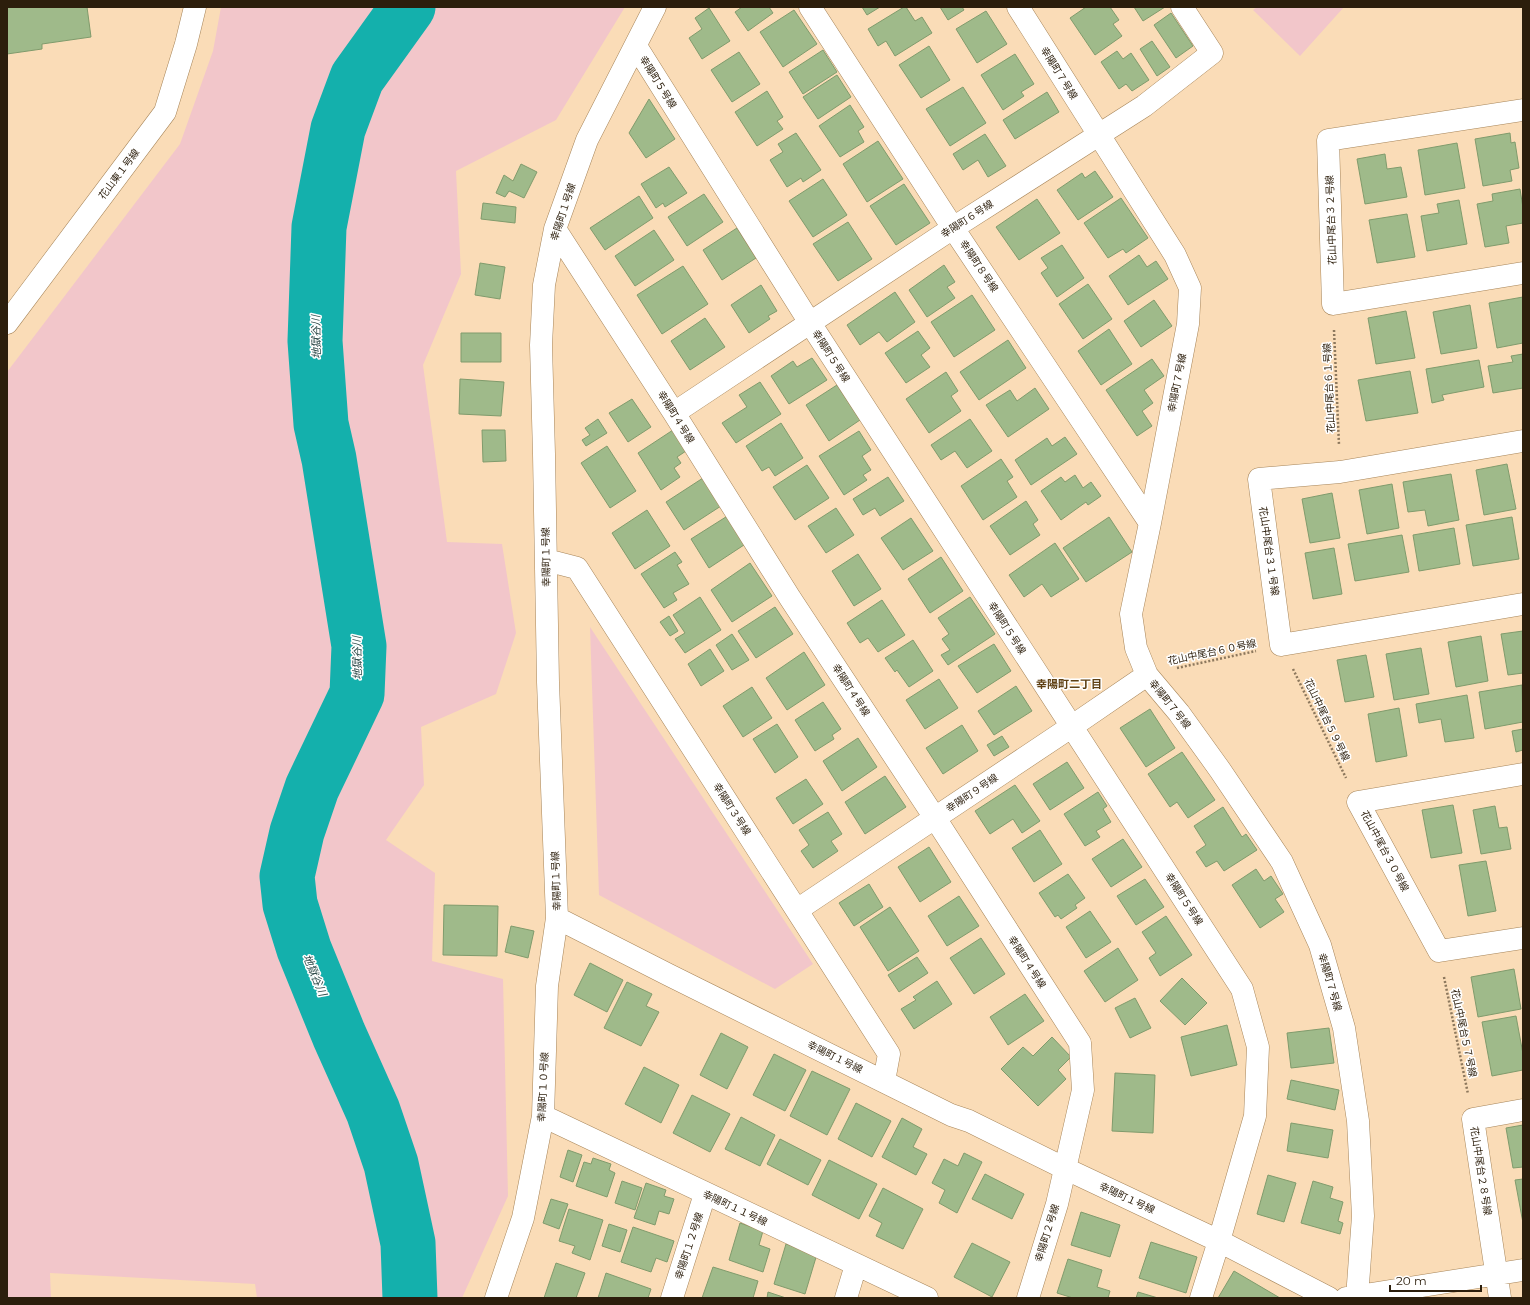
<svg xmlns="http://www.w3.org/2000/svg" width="1530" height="1305" font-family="Montserrat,'Noto Sans JP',sans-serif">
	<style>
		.green { fill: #f2c6ca }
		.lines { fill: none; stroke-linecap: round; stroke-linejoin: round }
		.river { stroke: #14b0ac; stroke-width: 55 }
		.building { fill: #9fba8a; stroke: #809b6c }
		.minor-casing { stroke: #a78559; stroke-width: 23 }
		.path { stroke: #8d785d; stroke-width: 2.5; stroke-dasharray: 2 2; stroke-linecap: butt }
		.minor { stroke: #fff; stroke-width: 22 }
		.labels { text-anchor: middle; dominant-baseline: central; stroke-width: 3; stroke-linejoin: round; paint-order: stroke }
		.street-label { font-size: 10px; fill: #2c1e0c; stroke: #fff }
		.water-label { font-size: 11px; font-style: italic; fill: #2f4c4b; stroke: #fff }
		.neighbourhood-label { font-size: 11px; font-weight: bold; fill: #5f4013; stroke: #fff }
	</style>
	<rect width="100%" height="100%" fill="#fadcb7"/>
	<!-- green -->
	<path class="green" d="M221,7H625L556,120L456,171L461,274L423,365L447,542L502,544L516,633L496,694L421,727L424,785L386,840L435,873L432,961L503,979L508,1196L462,1298H257L255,1284L50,1273L51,1298H7V372L180,144L213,51Z
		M1257,7H1344L1300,56L1253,10Z
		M590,627L813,964L775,989L599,895Z"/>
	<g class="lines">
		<!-- river -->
		<path class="river" d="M408,7L357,78L338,129L319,227L315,341L321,424L329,459L359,646L357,694L312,788L297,832L287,876L290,904L304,949L339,1035L373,1111L391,1164L408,1243L410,1298"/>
	</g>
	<!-- building -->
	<path class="building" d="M7,7H87L91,37L42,44V49L7,54Z
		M742,7H769L773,13L748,31L735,12Z
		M862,7H880L867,15Z
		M904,7H906L915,21L922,17L932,33L895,56L886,41L878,46L868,29Z
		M940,7H962L964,10L948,20Z
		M1086,7H1110L1119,20L1113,24L1122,36L1095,55L1070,18Z
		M1134,7H1165L1143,21Z
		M709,8L730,41L702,59L689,38L702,29L695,18Z
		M794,10L817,44L783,67L760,32Z
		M986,11L1007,44L977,63L956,29Z
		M1171,13L1193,46L1176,58L1154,25Z
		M1152,41L1170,67L1157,76L1140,49Z
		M929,46L950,80L921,98L899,65Z
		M823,50L837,72L803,94L789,72Z
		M1117,51L1123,59L1131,53L1149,80L1132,91L1126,84L1119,89L1101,62Z
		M739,52L760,84L732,102L711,70Z
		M1015,54L1034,84L1021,92L1024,96L1003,110L981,75Z
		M837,75L851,97L818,119L803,97Z
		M963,87L986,123L950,146L926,109Z
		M767,91L783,117L777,121L783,129L757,146L735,112Z
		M1047,92L1059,112L1015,139L1003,120Z
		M649,99L675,139L646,158L629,133Z
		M850,105L864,127L858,131L864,142L840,157L819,126Z
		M796,133L821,170L803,182L801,178L787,187L770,160L783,152L778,144Z
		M1510,133L1511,143L1515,142L1519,168L1510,170L1512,181L1483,186L1475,139Z
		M985,134L1006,166L988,177L978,160L963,170L953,154Z
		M878,141L903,179L867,202L843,164Z
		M1457,143L1465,188L1425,195L1418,150Z
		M1385,154L1387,169L1401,167L1407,197L1365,204L1357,159Z
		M521,164L537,172L524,198L509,191L505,197L496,193L504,175L513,181Z
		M669,167L687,193L665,207L663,203L656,208L641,184Z
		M1095,171L1113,197L1078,220L1057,190L1082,173L1085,178Z
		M823,179L847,215L813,237L789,201Z
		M904,184L930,223L896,245L870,206Z
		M1520,189L1523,208V223L1506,226L1509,243L1485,247L1477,204L1493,201L1492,194Z
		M704,194L723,222L687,246L668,217Z
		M639,196L653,218L605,250L590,228Z
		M1121,198L1148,238L1126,253L1123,249L1108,258L1084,223Z
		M1037,199L1060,233L1019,260L996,227Z
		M1459,200L1467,244L1427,251L1421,216L1439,213L1437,204Z
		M483,203L516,207L515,223L481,219Z
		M1407,214L1415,257L1377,263L1369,220Z
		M848,222L872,259L838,281L813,244Z
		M737,228L756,258L722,280L703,250Z
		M654,230L674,260L635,286L615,256Z
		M1062,245L1084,278L1057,297L1041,273L1048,268L1041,258Z
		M1139,255L1147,267L1156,261L1168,279L1128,305L1109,276Z
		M480,263L505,267L500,299L475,295Z
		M944,265L955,282L947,287L955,298L927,317L909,290Z
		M683,266L708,304L662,334L637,295Z
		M1088,284L1112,319L1083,339L1059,304Z
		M761,285L777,311L768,316L770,319L749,333L731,305Z
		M895,292L915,322L887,342L879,332L860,345L847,325Z
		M972,295L995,330L954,357L931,322Z
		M1523,297V343L1497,348L1489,303Z
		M1154,300L1172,326L1141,347L1124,321Z
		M1470,305L1477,348L1441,354L1433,312Z
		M1406,311L1415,358L1376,364L1368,318Z
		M705,318L725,347L690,370L671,341Z
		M1109,329L1132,364L1101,385L1078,351Z
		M918,331L930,348L921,355L930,367L906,383L885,353Z
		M461,333H501V362H461Z
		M1008,340L1026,368L979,400L960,372Z
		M1523,354V388L1493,393L1488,366L1513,362L1511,356Z
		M812,358L827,380L789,404L771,376L793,361L797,367Z
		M1152,359L1164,376L1144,390L1153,403L1142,411L1152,426L1137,436L1106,390Z
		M1479,360L1484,387L1442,395L1444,400L1432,403L1426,369Z
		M1410,371L1418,413L1366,421L1358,380Z
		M946,372L958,391L951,396L961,411L929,433L906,399Z
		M460,379L504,382L501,416L459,414Z
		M760,382L781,414L736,443L722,423L747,407L739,395Z
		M837,385L860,420L829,441L806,405Z
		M1035,388L1049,409L1008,437L986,405L1010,390L1017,401Z
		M632,399L651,427L628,442L609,413Z
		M598,419L607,433L586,446L582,440L590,435L585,428Z
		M970,419L992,451L967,468L955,451L941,460L931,445Z
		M781,423L803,458L775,476L769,467L762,471L746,446Z
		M482,430H505L506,461L483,462Z
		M673,430L686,451L677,457L681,463L674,468L680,477L661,490L638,453Z
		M859,431L871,450L862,456L871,470L863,475L867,480L844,495L819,456Z
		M1065,437L1077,454L1031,485L1015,460L1047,438L1052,446Z
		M607,446L636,491L610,508L581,463Z
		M1001,459L1013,477L1007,481L1017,497L983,520L961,486Z
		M1507,464L1516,509L1484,515L1476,470Z
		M807,465L829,498L795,520L773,487Z
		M1451,474L1459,520L1428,526L1425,510L1408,512L1403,482Z
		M1075,475L1083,488L1091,482L1101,496L1088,505L1086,502L1061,520L1041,491L1061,477L1065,482Z
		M888,477L904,501L880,516L875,508L863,515L853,499Z
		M703,478L721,506L684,530L666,502Z
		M1392,484L1399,528L1367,534L1359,490Z
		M1332,493L1340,538L1310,543L1302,499Z
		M1026,501L1038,520L1033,524L1040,535L1010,555L990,526Z
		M836,508L854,535L826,553L808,526Z
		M647,510L670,546L635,569L612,533Z
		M729,515L747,543L709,568L691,539Z
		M1109,517L1132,552L1086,582L1063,548Z
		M1512,517L1519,559L1473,566L1466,525Z
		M911,518L933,551L903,570L881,538Z
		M1454,528L1460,564L1419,571L1413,535Z
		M1402,535L1409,572L1355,581L1348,544Z
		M1055,543L1079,579L1051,597L1042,584L1024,597L1009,575Z
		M1334,548L1342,594L1313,599L1305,553Z
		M675,552L682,562L677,565L689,584L673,593L677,600L664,608L641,574Z
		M858,554L881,589L854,606L832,571Z
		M941,557L963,591L930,613L908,579Z
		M750,563L772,596L732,622L711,590Z
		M700,597L721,630L685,653L675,639L685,633L673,615Z
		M970,597L995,634L948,665L941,655L950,650L942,639L949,634L938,618Z
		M882,600L905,635L878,652L868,638L860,643L847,623Z
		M775,607L793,634L756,658L738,631Z
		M669,616L678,631L670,636L660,622Z
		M1523,631V673L1508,675L1501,634Z
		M732,634L749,660L732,670L716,645Z
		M1481,636L1488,681L1456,687L1448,642Z
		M913,640L933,671L909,687L897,670L895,672L885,658Z
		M994,644L1011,671L977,693L958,666Z
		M1421,648L1429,694L1394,700L1386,654Z
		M710,649L724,671L701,686L688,664Z
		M804,652L825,685L787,710L766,678Z
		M1366,655L1374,697L1345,702L1337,660Z
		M939,679L958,708L925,729L906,700Z
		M1522,685L1523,722L1485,729L1479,692Z
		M1016,686L1032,711L994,735L978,711Z
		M752,687L772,718L743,737L723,706Z
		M1467,695L1474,738L1445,742L1441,719L1419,723L1416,704Z
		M823,702L841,729L832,735L834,739L815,751L795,720Z
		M1399,708L1407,756L1376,762L1368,714Z
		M1150,709L1175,748L1146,767L1120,728Z
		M777,724L798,757L775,773L753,739Z
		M962,725L978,751L943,774L926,748Z
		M1523,729V750L1516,752L1512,731Z
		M1002,736L1009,747L994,756L987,745Z
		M858,738L877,767L842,791L823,761Z
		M1182,752L1215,800L1188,818L1177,802L1170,807L1148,774Z
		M1067,762L1084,788L1050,810L1033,784Z
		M885,776L906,807L865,834L845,802Z
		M806,779L823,804L793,824L776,798Z
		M1015,785L1040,821L1022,833L1013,819L990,834L975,811Z
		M1098,792L1107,806L1103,809L1111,822L1096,831L1100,837L1085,846L1064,814Z
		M1453,805L1462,853L1431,858L1422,810Z
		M1495,806L1499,828L1507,827L1511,849L1481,854L1473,810Z
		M1223,807L1242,837L1246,834L1257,850L1224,871L1217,861L1206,867L1196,852L1206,845L1194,826Z
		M828,812L842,834L831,841L838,851L813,868L801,851L809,845L799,830Z
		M1040,830L1062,864L1034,882L1012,848Z
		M1123,839L1142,867L1111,887L1092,859Z
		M929,847L951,882L920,902L898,867Z
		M1486,861L1496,911L1468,916L1459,865Z
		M1256,869L1264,881L1271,876L1283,894L1275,899L1284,912L1260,928L1232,885Z
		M1068,874L1085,898L1075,905L1077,908L1061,919L1058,915L1055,917L1039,893Z
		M1145,879L1164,907L1136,925L1117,896Z
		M869,884L883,907L854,926L839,903Z
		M959,896L979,926L947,946L928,916Z
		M444,905L498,906L497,956L443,955Z
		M890,907L919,951L888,971L860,927Z
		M1090,911L1111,942L1086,958L1066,927Z
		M1166,916L1192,955L1160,976L1149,958L1156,953L1142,932Z
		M511,926L534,931L528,958L505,952Z
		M981,938L1005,974L974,994L950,958Z
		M1118,948L1138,980L1105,1002L1084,971Z
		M917,957L928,973L899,992L888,975Z
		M590,963L623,980L607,1012L574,995Z
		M1514,969L1521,1009L1478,1017L1471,977Z
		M1182,978L1207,1003L1185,1025L1160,1001Z
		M937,981L952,1004L914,1029L901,1009L916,1000L913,997Z
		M627,982L652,994L646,1006L659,1012L641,1046L604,1028Z
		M1025,994L1044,1021L1008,1045L990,1017Z
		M1135,998L1151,1028L1130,1038L1115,1008Z
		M1516,1016L1523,1054V1070L1492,1076L1482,1022Z
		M1227,1025L1237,1065L1191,1076L1181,1037Z
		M1329,1028L1334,1063L1291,1068L1287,1033Z
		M721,1033L748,1047L727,1089L700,1075Z
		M1052,1037L1071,1057L1058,1070L1066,1079L1038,1106L1001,1069L1023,1047L1033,1056Z
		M774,1054L806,1070L785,1111L753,1095Z
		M644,1067L679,1085L661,1123L625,1104Z
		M812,1071L850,1089L827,1135L790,1116Z
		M1115,1073L1155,1075L1153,1133L1112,1131Z
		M1291,1080L1339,1090L1335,1110L1287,1099Z
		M692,1095L730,1114L710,1152L673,1133Z
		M856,1103L891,1121L872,1157L838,1139Z
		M741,1117L775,1135L760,1166L725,1149Z
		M902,1118L922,1129L913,1147L927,1154L916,1175L882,1157Z
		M1291,1123L1333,1130L1328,1158L1287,1151Z
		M1523,1125V1167L1513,1168L1506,1128Z
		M780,1139L821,1160L808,1185L767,1164Z
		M568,1150L582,1155L573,1182L560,1177Z
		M964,1153L982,1162L957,1213L939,1203L945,1190L932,1183L944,1159L958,1166Z
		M593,1158L611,1164L609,1170L615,1173L607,1197L576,1186L584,1162L591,1164Z
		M829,1160L877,1184L859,1219L812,1195Z
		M985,1174L1024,1194L1012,1219L972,1199Z
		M1268,1175L1296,1183L1284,1222L1257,1214Z
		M1523,1179V1223L1515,1180Z
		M622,1181L642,1188L635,1210L615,1203Z
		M1313,1181L1333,1187L1330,1198L1343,1202L1338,1221L1343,1223L1340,1234L1301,1223Z
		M646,1183L666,1190L664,1196L674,1199L669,1214L659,1211L655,1225L634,1218Z
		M883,1188L923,1209L903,1249L876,1236L882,1223L869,1216Z
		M551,1199L568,1204L559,1229L543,1223Z
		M569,1209L603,1220L590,1260L572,1253L575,1246L559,1241Z
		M1081,1212L1120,1225L1110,1257L1071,1245Z
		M740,1223L763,1231L759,1245L770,1249L763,1272L729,1260Z
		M609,1224L627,1230L620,1252L602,1246Z
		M633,1227L674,1241L667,1262L656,1258L651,1272L621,1262Z
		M1151,1242L1197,1257L1186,1293L1139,1278Z
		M972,1243L1010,1262L992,1297L954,1277Z
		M786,1244L817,1254L805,1294L774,1284Z
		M1068,1259L1102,1270L1097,1287L1110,1291L1108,1298H1073L1057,1293Z
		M556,1263L585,1273L576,1298H544Z
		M713,1267L758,1281L753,1298H702Z
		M1234,1271L1280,1298H1218Z
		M606,1273L651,1289L648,1298H598Z
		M768,1292L786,1298H767Z
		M1138,1292L1158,1298H1136Z"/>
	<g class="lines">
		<defs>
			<path id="minor" d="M810,7L953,228L1150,523
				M1018,7L1175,255L1190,288L1188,324L1150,523L1131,614L1136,648L1147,675L1179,713L1220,770L1282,862L1320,945L1344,1028L1358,1121L1363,1216L1357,1298
				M636,46L810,323L1242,989L1258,1047L1255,1116L1219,1241L1201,1298
				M1523,110L1328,140L1333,304L1523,273
				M555,229L674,413L790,598L935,818L1080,1043L1083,1090L1057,1204L1028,1298
				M7,323L165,112L186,44L195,7
				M674,413L953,228L1144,106L1212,53L1182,7
				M1523,441L1340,472L1259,479L1281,645L1523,604
				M546,560L577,568L889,1054L884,1081
				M1523,774L1358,802L1439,951L1523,938
				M797,910L1071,727L1147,675
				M557,918L669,975L951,1115L969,1121L1064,1168L1219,1241L1329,1298
				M543,1116L927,1298
				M496,1298L523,1218L543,1116L547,986L557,918L548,682L544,454L541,345L544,285L555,229L587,140L655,7
				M672,1298L705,1194
				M846,1298L856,1265
				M1346,1298L1523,1270
				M1500,1298L1473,1119L1523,1110"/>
		</defs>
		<!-- minor casing -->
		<use href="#minor" class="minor-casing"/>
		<!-- path -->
		<path class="path" d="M1334,330L1339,445
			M1177,668L1256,651
			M1293,669L1346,778
			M1444,977L1468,1094"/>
		<!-- minor -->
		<use href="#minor" class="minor"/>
	</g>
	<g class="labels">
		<!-- street labels -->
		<g class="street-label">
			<text transform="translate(1059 73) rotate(58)">幸陽町７号線</text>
			<text transform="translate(658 82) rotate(58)">幸陽町５号線</text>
			<text transform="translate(119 174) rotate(-53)">花山東１号線</text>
			<text transform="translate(563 212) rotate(-72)">幸陽町１号線</text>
			<text transform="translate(967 219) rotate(-33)">幸陽町６号線</text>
			<text transform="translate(1331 220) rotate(-92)">花山中尾台３２号線</text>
			<text transform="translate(979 266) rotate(56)">幸陽町８号線</text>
			<text transform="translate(831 356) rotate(57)">幸陽町５号線</text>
			<text transform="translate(1177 383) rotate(-79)">幸陽町７号線</text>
			<text transform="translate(1329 388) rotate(-93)">花山中尾台６１号線</text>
			<text transform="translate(676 417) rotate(58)">幸陽町４号線</text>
			<text transform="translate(1269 551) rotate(82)">花山中尾台３１号線</text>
			<text transform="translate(546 557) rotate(-91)">幸陽町１号線</text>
			<text transform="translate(1007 628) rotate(57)">幸陽町５号線</text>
			<text transform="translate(1212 652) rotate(-12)">花山中尾台６０号線</text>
			<text transform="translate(851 690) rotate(57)">幸陽町４号線</text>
			<text transform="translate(1170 704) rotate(51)">幸陽町７号線</text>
			<text transform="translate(1327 720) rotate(64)">花山中尾台５９号線</text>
			<text transform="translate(972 793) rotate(-34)">幸陽町９号線</text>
			<text transform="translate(732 809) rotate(57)">幸陽町３号線</text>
			<text transform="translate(1385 851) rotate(62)">花山中尾台３０号線</text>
			<text transform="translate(556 881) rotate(-92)">幸陽町１号線</text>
			<text transform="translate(1184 899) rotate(57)">幸陽町５号線</text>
			<text transform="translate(1027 962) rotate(57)">幸陽町４号線</text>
			<text transform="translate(1330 982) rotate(74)">幸陽町７号線</text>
			<text transform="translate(1464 1033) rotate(78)">花山中尾台５７号線</text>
			<text transform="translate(835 1057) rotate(26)">幸陽町１号線</text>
			<text transform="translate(543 1087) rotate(-87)">幸陽町１０号線</text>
			<text transform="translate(1481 1171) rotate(81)">花山中尾台２８号線</text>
			<text transform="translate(1127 1198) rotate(25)">幸陽町１号線</text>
			<text transform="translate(735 1208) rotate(25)">幸陽町１１号線</text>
			<text transform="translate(1047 1233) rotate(-73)">幸陽町２号線</text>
			<text transform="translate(689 1246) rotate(-72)">幸陽町１２号線</text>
		</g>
		<!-- water labels -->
		<g class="water-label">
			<text transform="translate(316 337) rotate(-91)">地獄谷川</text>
			<text transform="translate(357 658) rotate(-91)">地獄谷川</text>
			<text transform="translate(315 975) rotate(67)">地獄谷川</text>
		</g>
		<!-- neighbourhood labels -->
		<g class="neighbourhood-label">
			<text x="1069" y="684">幸陽町二丁目</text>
		</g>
	</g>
	<!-- border -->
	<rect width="1530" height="1305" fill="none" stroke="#2c1e0c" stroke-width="16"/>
	<!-- scale -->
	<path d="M1390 1285v6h91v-6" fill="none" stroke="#2c1e0c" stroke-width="2"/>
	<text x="1396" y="1285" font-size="12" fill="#2c1e0c" stroke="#ffffff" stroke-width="3" paint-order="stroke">20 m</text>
</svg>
